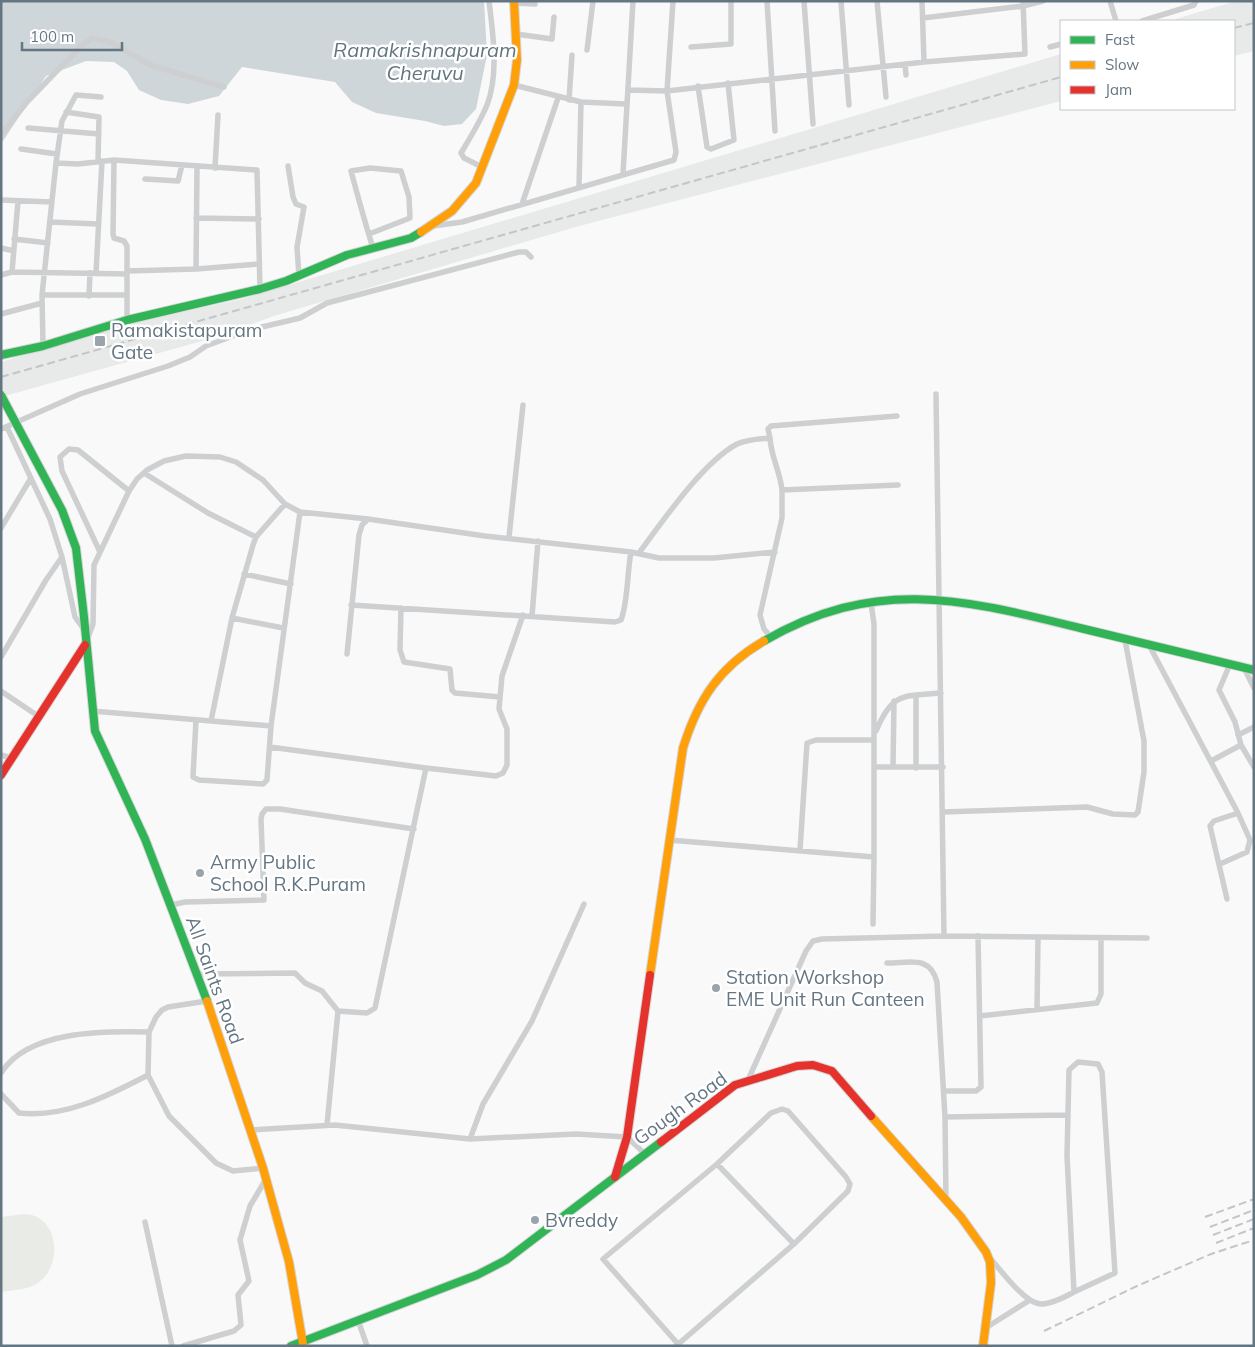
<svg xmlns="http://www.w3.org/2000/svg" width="1255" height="1347" font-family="Mulish,sans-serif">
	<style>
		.built { fill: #e8e9e9 }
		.green { fill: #e8ebe6 }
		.water { fill: #ced6d9 }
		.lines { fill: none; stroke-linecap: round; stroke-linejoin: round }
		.fast-casing { stroke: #d5d6d7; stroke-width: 10 }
		.slow-casing { stroke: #d5d6d7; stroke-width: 10 }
		.jam-casing { stroke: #d5d6d7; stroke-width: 10 }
		.street { stroke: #cecfd0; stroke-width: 5.5 }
		.fast { stroke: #30b455; stroke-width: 8 }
		.slow { stroke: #ff9f0a; stroke-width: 8 }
		.jam { stroke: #e5322d; stroke-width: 8 }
		.rail { stroke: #c3c5c6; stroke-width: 2; stroke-dasharray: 8 4; stroke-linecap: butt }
		.fast-bridge-casing { stroke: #d5d6d7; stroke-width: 10; stroke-linecap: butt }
		.fast-bridge { stroke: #30b455; stroke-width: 8 }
		.poi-dot { fill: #99a4ac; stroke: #fff; stroke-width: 2 }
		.labels { text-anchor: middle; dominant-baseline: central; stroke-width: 5; stroke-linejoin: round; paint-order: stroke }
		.poi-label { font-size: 19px; fill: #657683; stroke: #fff; text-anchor: start }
		.street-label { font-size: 19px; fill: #657683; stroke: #fff }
		.water-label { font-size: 20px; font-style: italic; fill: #60757c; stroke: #fff }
	</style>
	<rect width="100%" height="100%" fill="#f9f9f9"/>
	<!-- built -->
	<path class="built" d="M1236,1H1254V51L1234,56V21H1169Z
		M1061,54V101L579,226L277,315L213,338L1,397V362L119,326L242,299Z"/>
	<!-- green -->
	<path class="green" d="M25,1214C59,1216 63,1264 39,1282C29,1290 13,1290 1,1292V1217Z"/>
	<!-- water -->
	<path class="water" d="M1,1H484L487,55L476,109L462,124L444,126L425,121L376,113L352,102L335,82L242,67L219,96L188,104L161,100L139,90L127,71L114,62L86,61L46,76L1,144Z"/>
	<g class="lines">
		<defs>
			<path id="fast" d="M1,355L43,346L127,320L260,289L286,281L347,255L411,238L421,232
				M84,617L95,731L145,839L207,1001
				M764,641C877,576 962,599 1080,628C1138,642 1196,656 1254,670
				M291,1346L477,1275L506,1260L661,1142"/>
			<path id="slow" d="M421,232L452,211L476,183L514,85L517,60L514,1
				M650,975L683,748C698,700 719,667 764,641
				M207,1001L263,1168L289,1262L303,1344
				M871,1116L961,1217L986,1252L990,1262L991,1283L983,1346"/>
			<path id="jam" d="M1,775L85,645
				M661,1142L735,1085L797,1066L813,1065L832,1071L871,1116
				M615,1177L627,1137L650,975"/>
		</defs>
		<!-- fast casing -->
		<use href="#fast" class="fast-casing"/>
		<!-- slow casing -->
		<use href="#slow" class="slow-casing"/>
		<!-- jam casing -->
		<use href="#jam" class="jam-casing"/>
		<!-- street -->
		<path class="street" d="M767,1L775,131
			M804,1L813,124
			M841,1L849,105
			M877,1L886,97
			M922,1L924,62
			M1110,1L1116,21
			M514,3L535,4
			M923,18L1023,6L1043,1
			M1142,21L1194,5L1196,1
			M516,34L552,39L554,17
			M691,47L731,44V1
			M1050,47L1061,44
			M587,50L593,1
			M905,64L906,75
			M514,85L581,102L626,104
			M698,86L707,147L711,149L734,140L728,83
			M628,90L667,91L924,62L1025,54L1023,1
			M569,100L572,55
			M66,112L99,117L98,162
			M28,128L99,134
			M1,135L27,102L82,45L92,38L110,42L150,65L224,87
			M21,149L57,154
			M114,160L113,234L114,238L124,241L127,246V320
			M56,163L78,164L114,160L257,170L260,289
			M288,166L293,197L296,204L304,207L297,247L299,276
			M482,167L464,158L461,153C470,138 480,122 487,105C499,74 493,34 489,1
			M215,168L218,115
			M623,174L633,1
			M145,179L178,181L182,165
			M579,187L581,102
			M1,200L52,202
			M522,204L558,98
			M196,218L259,219
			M50,222L98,224
			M433,226L462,222L674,160L676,152L667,91L673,1
			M369,234L410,218L409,197L401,171L370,168L351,171C358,197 365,223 373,248
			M14,239L48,243
			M1,248L14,251
			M196,269L197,167
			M127,271L196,269L258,264
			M12,272L18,201
			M96,273L102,161
			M1,275L12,272L127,274
			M42,295H127
			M89,296L90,273
			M1,314L42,303
			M43,346L42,295L56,163L62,121L76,95L101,97
			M936,394L944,936
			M7,427L50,519L62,557L75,617L85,631
			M1,429L80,394L168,366L190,357L206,346L249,330L300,318L327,303L519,252H526L531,257
			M770,438C771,457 780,471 782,490L898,485
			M144,473L208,513L256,537
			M1,528L31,478
			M509,537L523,405
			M100,552L62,471L60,457L69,449L78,450L129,491
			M639,553C662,522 703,462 737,444C748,439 758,439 770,438L768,429L771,426L897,416
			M244,574L291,584
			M351,605L615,622L621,620C628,602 627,573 631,552
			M401,608L400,650L404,662L450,669L452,690L455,693L500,697
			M532,616L538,541
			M232,618L283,628
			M771,637L764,629L760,615L782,518V490
			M86,643L93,624L94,565L129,491L137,479L147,470L164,461L186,456L220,457L236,462L263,480L285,504L300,512L368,519L485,536L631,552L659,558H714L775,552
			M1149,645L1238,813L1250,840L1247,852L1220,864
			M347,654L359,535L362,525L368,519
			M1,657L46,580L62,557
			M1244,668L1254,688
			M1,691L38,716
			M916,695V768
			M92,711L271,726
			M196,720L193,777L199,780L263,784L267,780L271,726L300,512
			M211,721L232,618L253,545L256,537L285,504
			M876,731C892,693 902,696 941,693
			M1238,735L1254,727
			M1241,745L1254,767
			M270,747L426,768L375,1008L367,1013L338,1011
			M1,755L11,758
			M1211,761L1241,745L1235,722L1219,690L1230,664
			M874,767H943
			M893,767L894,701
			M426,768L496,776L503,773L507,765V729L499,709L502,676L523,615
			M943,812L1087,807L1113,814L1135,815L1138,812L1144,772V741L1125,640
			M669,840L874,857V624L871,603
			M800,850L807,743L816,740H874
			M1227,899L1210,826L1214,821L1238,813
			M171,905L185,902L264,900L261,819L262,814L266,809H280L414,829
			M873,924L874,857
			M887,963C910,963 930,955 937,982L945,1117L946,1201
			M197,974L295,973L305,983L322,991L338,1011L327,1125
			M207,1001L168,1007L162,1010L156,1017L149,1032L148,1075L169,1116L216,1163L233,1171L263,1168
			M1037,1009L1038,937
			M980,1016L1097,1003L1101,994V938
			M1,1073C28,1030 104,1031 149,1032
			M748,1080L806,951L813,941L822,939L944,936L1147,938
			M944,1091H976L981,1087L978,936
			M1,1094L19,1113C65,1118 108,1096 148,1075
			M945,1117L1068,1115
			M250,1130L335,1125L470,1139L576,1134L627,1137L644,1153
			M470,1139L483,1104L532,1021L584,904
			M717,1164L794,1244
			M145,1222L172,1346
			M990,1258C1000,1269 1025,1304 1041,1304C1052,1304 1065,1297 1074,1292L1115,1273L1102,1072L1098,1064L1078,1062L1069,1070L1067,1156L1074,1292
			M358,1320L367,1346
			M984,1329L1030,1300
			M183,1346L234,1331L241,1325L238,1295L249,1281L240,1240L250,1206L266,1179
			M676,1346L794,1244L848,1191L850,1184L846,1177L788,1111L782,1109L771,1113L717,1164L603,1259L678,1344"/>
		<!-- fast -->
		<use href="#fast" class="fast"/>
		<!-- slow -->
		<use href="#slow" class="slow"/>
		<!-- jam -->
		<use href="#jam" class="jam"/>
		<!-- rail -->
		<path class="rail" d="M1234,28L1254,23
			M1,377L1061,77
			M1205,1217L1254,1199
			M1210,1227L1254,1210
			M1213,1235L1254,1219
			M1216,1243L1254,1228
			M1044,1331L1137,1286L1211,1254L1254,1240"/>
		<defs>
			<path id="fast-bridge" d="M1,395L62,510L76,548L84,617"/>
		</defs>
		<!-- fast-bridge casing -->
		<use href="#fast-bridge" class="fast-bridge-casing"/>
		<!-- fast-bridge -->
		<use href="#fast-bridge" class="fast-bridge"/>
	</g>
	<!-- markers -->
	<g class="poi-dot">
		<rect x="94" y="335" width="12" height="12" rx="2.5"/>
		<circle cx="200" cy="873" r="5"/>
		<circle cx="716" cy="988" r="5"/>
		<circle cx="535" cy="1220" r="5"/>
	</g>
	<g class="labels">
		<!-- poi labels -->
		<g class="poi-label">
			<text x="111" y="330">Ramakistapuram<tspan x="111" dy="22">Gate</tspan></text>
			<text x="210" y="862">Army Public<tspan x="210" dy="22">School R.K.Puram</tspan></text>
			<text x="726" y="977">Station Workshop<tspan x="726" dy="22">EME Unit Run Canteen</tspan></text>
			<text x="545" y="1220">Bvreddy</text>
		</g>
		<!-- street labels -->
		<g class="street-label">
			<text transform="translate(215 980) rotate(70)">All Saints Road</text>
			<text transform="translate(680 1108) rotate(-36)">Gough Road</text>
		</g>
		<!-- water labels -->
		<g class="water-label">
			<text x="425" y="49">Ramakrishnapuram<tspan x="425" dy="23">Cheruvu</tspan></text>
		</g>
	</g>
	<!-- border -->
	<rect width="1255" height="1347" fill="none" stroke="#657683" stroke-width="5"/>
	<!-- legend -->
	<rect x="1060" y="20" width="175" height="90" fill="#ffffff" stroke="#c1c8cd"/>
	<rect x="1070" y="36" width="25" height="8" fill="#30b455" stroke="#c1c8cd"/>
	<text x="1105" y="45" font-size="15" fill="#657683">Fast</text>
	<rect x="1070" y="61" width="25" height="8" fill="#ff9f0a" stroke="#c1c8cd"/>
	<text x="1105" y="70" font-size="15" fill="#657683">Slow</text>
	<rect x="1070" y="86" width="25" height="8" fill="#e5322d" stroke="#c1c8cd"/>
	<text x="1105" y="95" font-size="15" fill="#657683">Jam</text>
	<!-- scale -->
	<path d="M22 42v8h100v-8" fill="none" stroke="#657683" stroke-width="2.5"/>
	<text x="30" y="42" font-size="15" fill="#657683" stroke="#ffffff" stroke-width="4" paint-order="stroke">100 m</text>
</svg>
